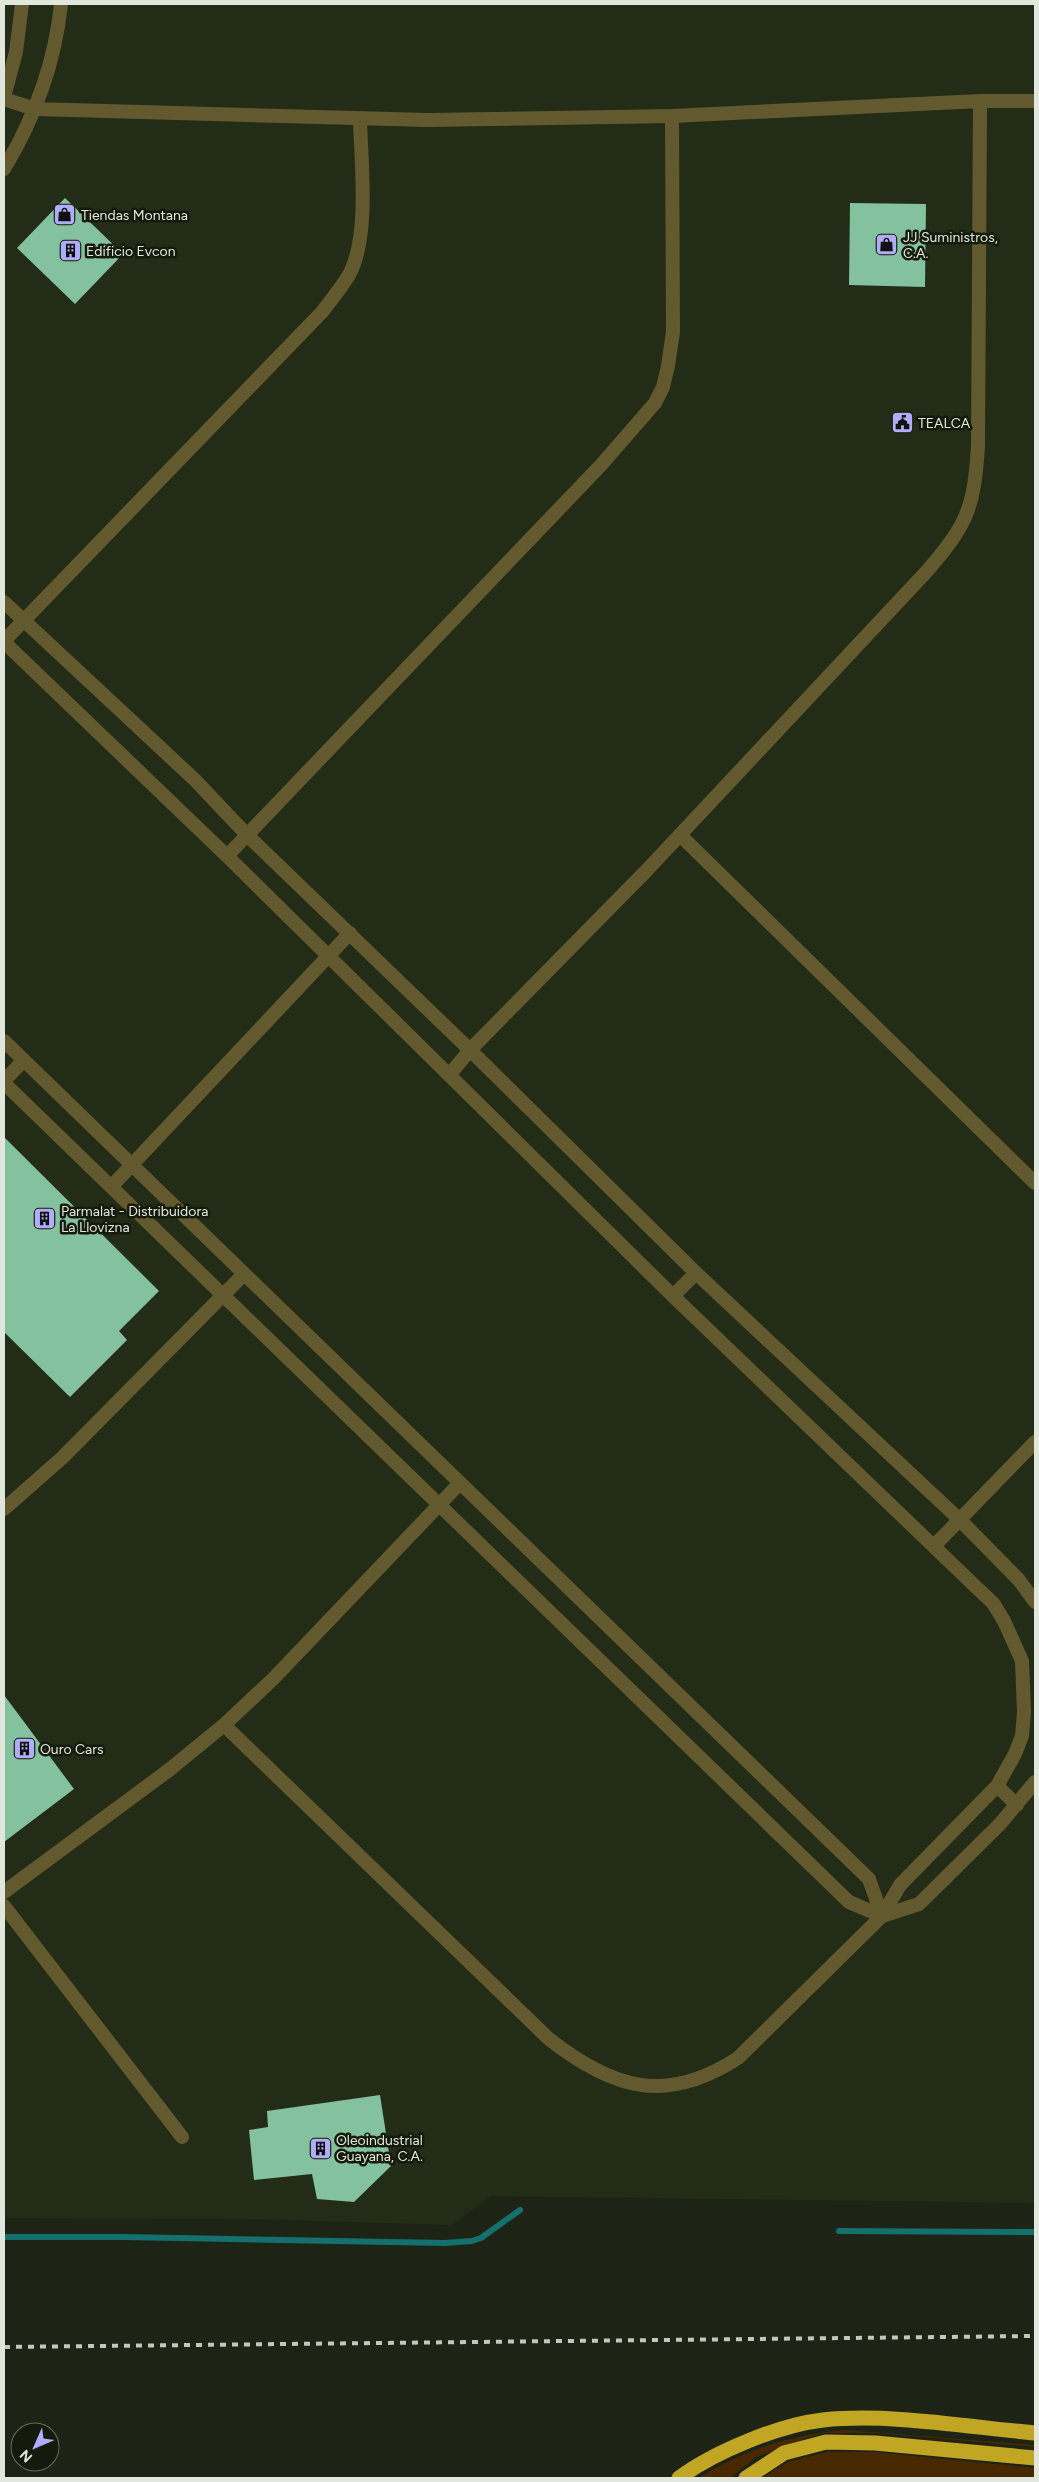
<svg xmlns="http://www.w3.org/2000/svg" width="1039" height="2482" font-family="Figtree,sans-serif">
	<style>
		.built { fill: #232c17 }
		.green { fill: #482801 }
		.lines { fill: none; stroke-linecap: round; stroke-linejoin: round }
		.stream { stroke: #14706d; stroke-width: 6 }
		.building { fill: #84c19f }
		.minor { stroke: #63592e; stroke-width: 14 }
		.motorway { stroke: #c1a624; stroke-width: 15 }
		.rail { stroke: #c3c8be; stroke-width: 4; stroke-dasharray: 6 6; stroke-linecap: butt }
		.labels { text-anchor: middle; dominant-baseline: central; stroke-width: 5; stroke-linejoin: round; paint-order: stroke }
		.poi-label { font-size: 14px; fill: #e2e7dd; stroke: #141a0c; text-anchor: start }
	</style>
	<rect width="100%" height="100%" fill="#1d2415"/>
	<!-- built -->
	<path class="built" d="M4,4H1035V2203L491,2196L452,2225L253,2219L4,2218Z"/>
	<!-- green -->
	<path class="green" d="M846,2430L1035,2445V2447L876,2433H824L803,2439L756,2457L730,2478H699C742,2450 795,2434 846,2430Z
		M827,2452H874L1035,2468V2478H762L788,2462Z"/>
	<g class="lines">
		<!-- stream -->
		<path class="stream" d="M839,2231L1035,2232
			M4,2237H124L445,2243L472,2241L481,2238L520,2210"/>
	</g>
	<!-- building -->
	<path class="building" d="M65,198L123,254L75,304L17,248Z
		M850,203L926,204L925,287L849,285Z
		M4,1137L159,1291L119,1331L127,1340L70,1397L4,1332Z
		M4,1695L74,1789L4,1842Z
		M380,2095L391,2166L354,2202L317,2199L312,2174L254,2180L249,2130L268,2127L267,2111Z"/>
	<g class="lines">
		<!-- minor -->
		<path class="minor" d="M4,97L16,52L22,4
			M4,99L35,109L427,120L672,116L980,101H1035
			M4,169C34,119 55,63 61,4
			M4,602L195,780L247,835L470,1050L696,1273L960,1520L1019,1580L1035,1602
			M4,641L322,312C331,300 341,288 349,275C370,236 361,163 360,119
			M4,642L227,856L673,1296L976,1587L993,1603L1004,1621L1022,1661L1024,1712L1022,1736L1015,1754L997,1786L900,1885L882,1916L738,2058C666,2105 613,2089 549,2039L224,1725
			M680,835L1035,1183
			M227,856L601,465L655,403L663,387L668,366L673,332L672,116
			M4,1041L869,1879L882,1916
			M450,1074L470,1050L647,870L928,570C968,523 974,508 978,446L980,101
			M4,1081L24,1060
			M4,1083L849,1902L882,1916L919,1904L1000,1824L1035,1782
			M111,1187L350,933
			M673,1296L696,1273
			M4,1509L63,1457L243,1275
			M934,1546L1035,1442
			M997,1786L1017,1805
			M4,1892L169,1770L224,1725L273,1679L459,1484
			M4,1906L182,2137"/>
		<!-- motorway -->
		<path class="motorway" d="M679,2478C714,2452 779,2425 823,2420C889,2413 968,2427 1035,2433
			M746,2478L784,2453L826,2442L875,2443L1035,2458"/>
		<!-- rail -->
		<path class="rail" d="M4,2347L1035,2336"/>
	</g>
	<!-- icons -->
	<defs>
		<symbol id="shop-square" viewBox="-11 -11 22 22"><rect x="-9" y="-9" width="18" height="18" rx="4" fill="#b1adfa" stroke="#141a0c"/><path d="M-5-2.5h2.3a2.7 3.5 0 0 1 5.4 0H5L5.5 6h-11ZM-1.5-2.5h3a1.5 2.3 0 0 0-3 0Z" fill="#111"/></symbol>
		<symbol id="building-square" viewBox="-11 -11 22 22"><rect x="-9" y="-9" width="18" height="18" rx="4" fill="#b1adfa" stroke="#141a0c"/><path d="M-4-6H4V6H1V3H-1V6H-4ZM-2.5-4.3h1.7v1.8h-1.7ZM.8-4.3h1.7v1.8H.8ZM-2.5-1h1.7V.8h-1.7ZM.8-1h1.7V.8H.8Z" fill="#111"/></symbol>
		<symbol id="civic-square" viewBox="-11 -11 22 22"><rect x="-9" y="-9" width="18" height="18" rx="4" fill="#b1adfa" stroke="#141a0c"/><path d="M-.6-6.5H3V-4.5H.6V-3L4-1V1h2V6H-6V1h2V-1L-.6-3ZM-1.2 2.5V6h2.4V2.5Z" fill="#111"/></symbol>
	</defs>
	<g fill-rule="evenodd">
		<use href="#shop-square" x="52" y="202" width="25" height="25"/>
		<use href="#shop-square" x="874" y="232" width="25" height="25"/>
		<use href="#building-square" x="58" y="238" width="25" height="25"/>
		<use href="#civic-square" x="890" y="410" width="25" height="25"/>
		<use href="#building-square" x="32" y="1206" width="25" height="25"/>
		<use href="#building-square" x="12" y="1736" width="25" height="25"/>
		<use href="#building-square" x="308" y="2136" width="25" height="25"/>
	</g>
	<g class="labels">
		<!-- poi labels -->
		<g class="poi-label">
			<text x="81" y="215">Tiendas Montana</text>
			<text x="903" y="237">JJ Suministros,<tspan x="903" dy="16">C.A.</tspan></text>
			<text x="86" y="251">Edificio Evcon</text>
			<text x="918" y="423">TEALCA</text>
			<text x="61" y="1211">Parmalat - Distribuidora<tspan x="61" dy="16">La Llovizna</tspan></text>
			<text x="40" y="1749">Ouro Cars</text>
			<text x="336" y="2140">Oleoindustrial<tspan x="336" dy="16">Guayana, C.A.</tspan></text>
		</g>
	</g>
	<!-- border -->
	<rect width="1039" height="2482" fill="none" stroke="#e2e7dd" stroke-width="10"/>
	<!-- north arrow -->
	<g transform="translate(35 2447) rotate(225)"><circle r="24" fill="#141a0c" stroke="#666c60"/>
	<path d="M0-4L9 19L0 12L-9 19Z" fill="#b1adfa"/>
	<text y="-8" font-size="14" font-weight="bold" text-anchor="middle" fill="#e2e7dd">N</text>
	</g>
</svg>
